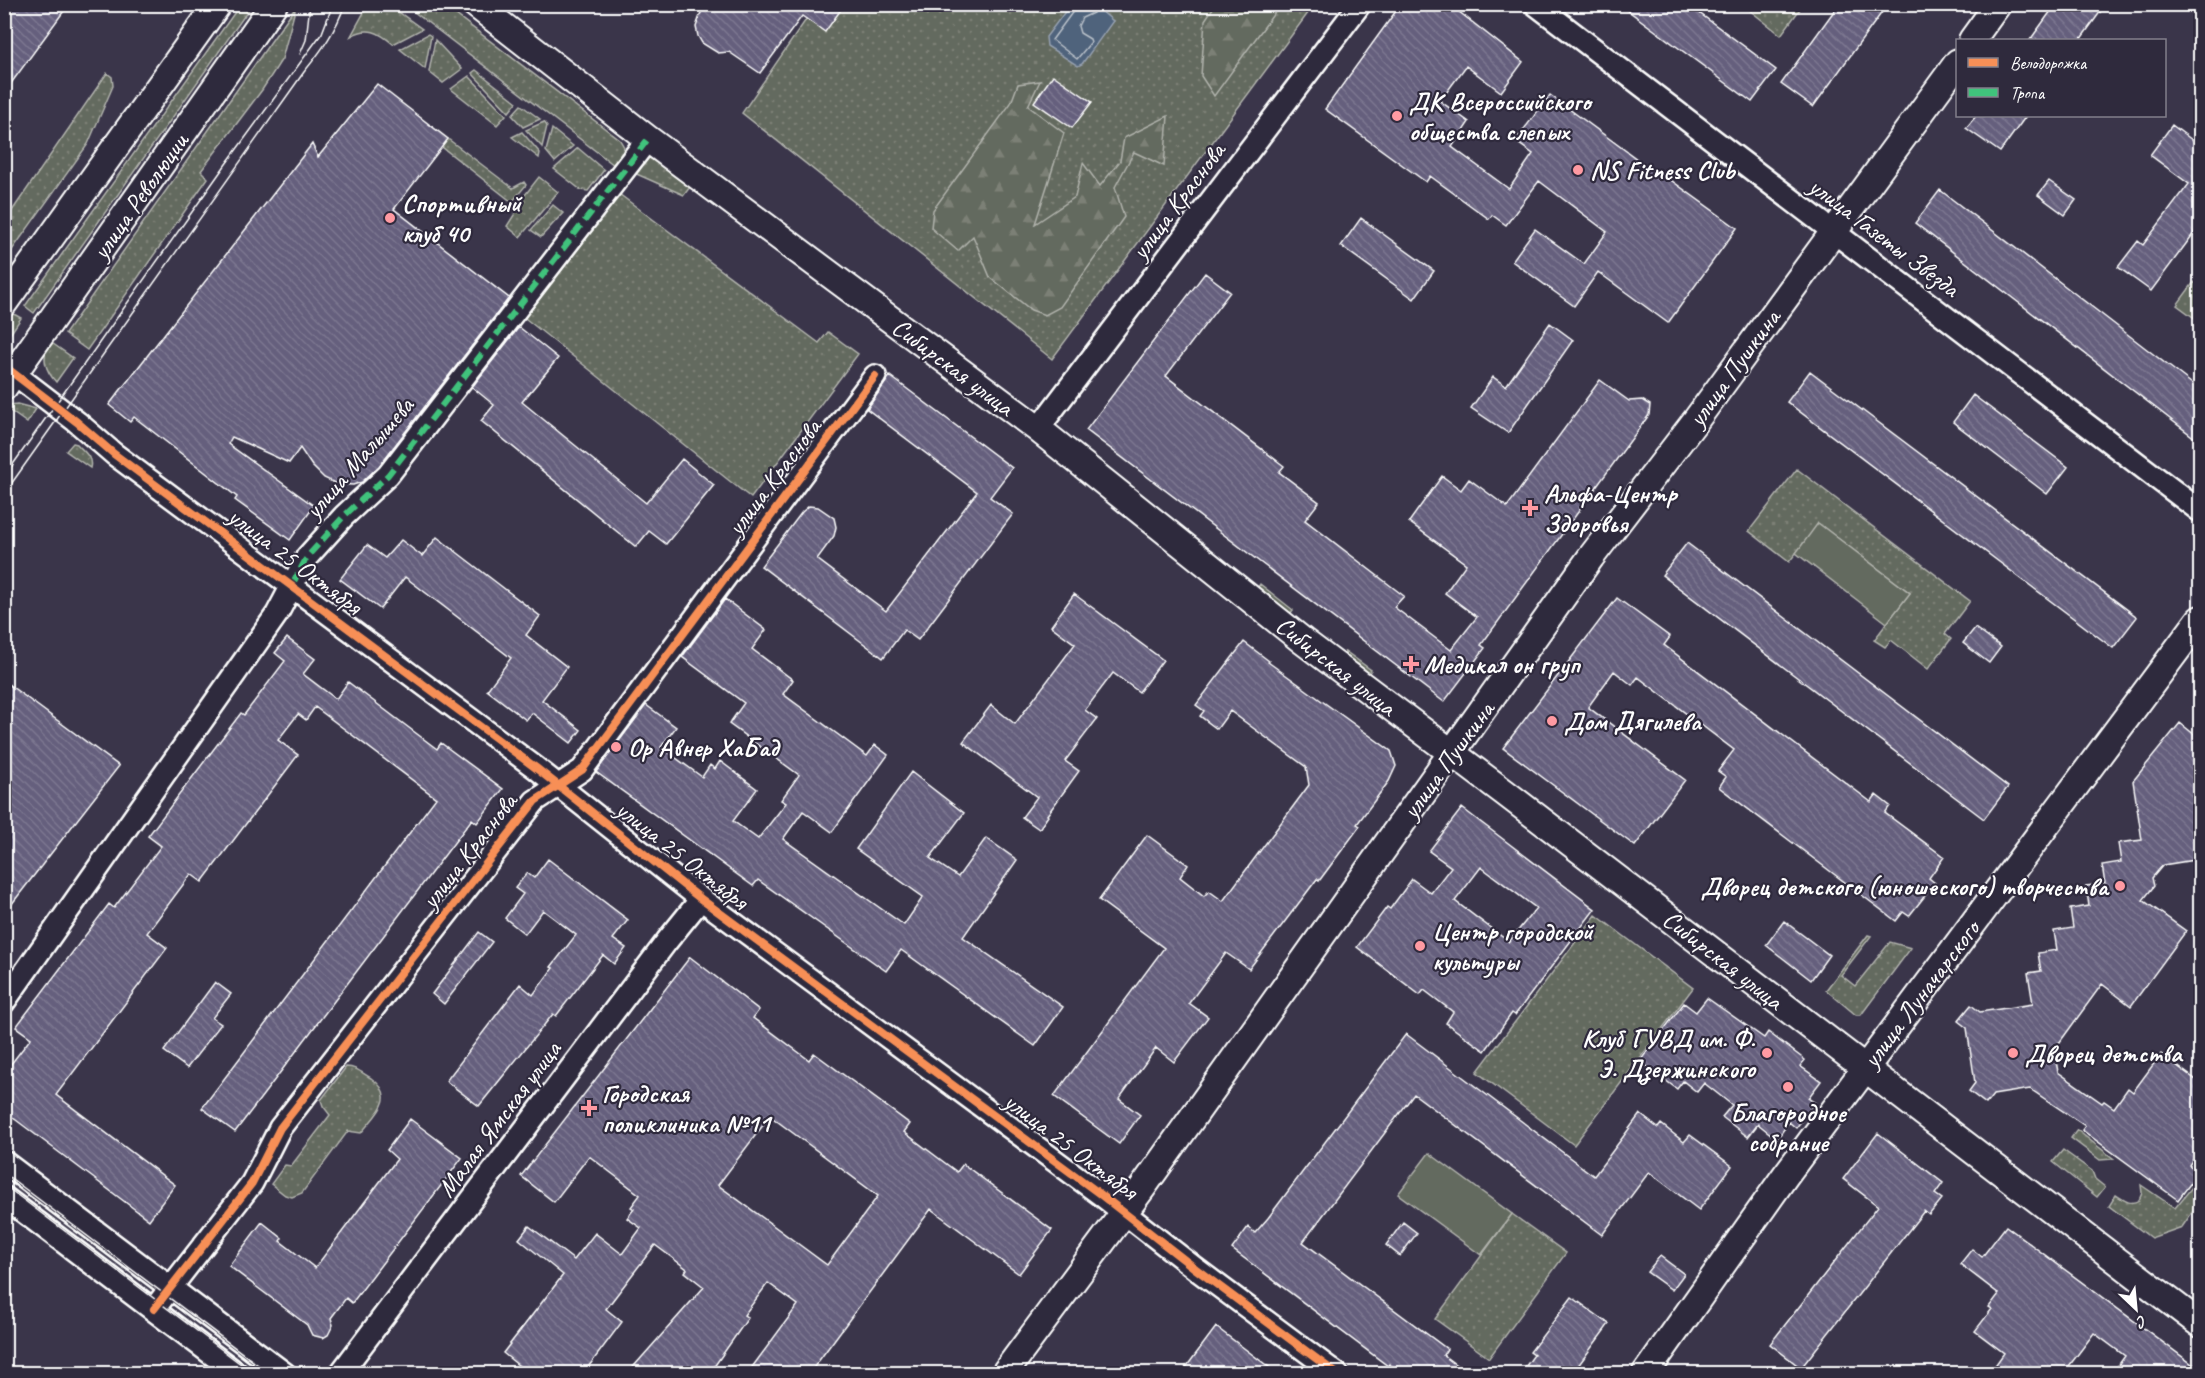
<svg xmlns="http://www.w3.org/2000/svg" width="2205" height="1378" font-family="Caveat,sans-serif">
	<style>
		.green { fill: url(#green-dots); stroke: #b2b4ae; stroke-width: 1.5 }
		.forest { fill: url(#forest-firs); stroke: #b2b4ae; stroke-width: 1.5 }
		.pitch { fill: #646a5e; stroke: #b2b4ae; stroke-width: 1.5 }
		.water { fill: #50637b; stroke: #96a1b0; stroke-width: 1.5 }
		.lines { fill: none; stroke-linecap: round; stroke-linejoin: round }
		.shore { stroke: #b9c1ca; stroke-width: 1.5 }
		.building { fill: url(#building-back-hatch); stroke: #fff; stroke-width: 1.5; fill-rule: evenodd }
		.minor-casing { stroke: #fff; stroke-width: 26 }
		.major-casing { stroke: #fff; stroke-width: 30 }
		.minor { stroke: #2f2a3d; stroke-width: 21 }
		.major { stroke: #2f2a3d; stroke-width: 26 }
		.tram { stroke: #fff; stroke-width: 1.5 }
		.quiet { stroke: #40c37c; stroke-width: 6; stroke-dasharray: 12 6; stroke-linecap: butt }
		.cycleway-casing { stroke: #2f2a3d; stroke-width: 11 }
		.cycleway { stroke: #f78f57; stroke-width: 8 }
		.poi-dot { fill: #ff9aa2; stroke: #2f2a3d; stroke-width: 2 }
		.labels { text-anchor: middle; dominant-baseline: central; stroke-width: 4.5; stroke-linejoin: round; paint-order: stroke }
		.poi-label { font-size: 26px; font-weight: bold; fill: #fff; stroke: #2f2a3d; text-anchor: start }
		.street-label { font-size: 26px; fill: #fff; stroke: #2f2a3d }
	</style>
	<defs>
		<pattern id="green-dots" width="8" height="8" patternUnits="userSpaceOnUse" patternTransform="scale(1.5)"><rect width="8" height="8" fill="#646a5e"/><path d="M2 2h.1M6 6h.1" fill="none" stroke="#7b8076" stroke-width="1.8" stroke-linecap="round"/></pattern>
		<pattern id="forest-firs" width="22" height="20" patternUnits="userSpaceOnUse" patternTransform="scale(1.5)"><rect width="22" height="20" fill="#646a5e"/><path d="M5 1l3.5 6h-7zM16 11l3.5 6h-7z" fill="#7b8076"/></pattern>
		<pattern id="building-back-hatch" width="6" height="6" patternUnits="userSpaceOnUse" patternTransform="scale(1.5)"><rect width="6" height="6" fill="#655f7d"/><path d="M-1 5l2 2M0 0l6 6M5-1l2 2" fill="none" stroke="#7c7790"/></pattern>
	</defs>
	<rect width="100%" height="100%" fill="#3a354a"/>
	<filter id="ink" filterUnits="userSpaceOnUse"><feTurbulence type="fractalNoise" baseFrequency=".0167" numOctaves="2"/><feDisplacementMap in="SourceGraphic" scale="12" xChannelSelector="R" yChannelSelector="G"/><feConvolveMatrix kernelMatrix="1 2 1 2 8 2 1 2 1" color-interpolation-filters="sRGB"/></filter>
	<g filter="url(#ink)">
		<!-- green -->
		<path class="green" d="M240,5H252L34,313L25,306Z
			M368,5H389L422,29L393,44C379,32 368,26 351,36Z
			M405,5H443L620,140L624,147L622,155L614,165Z
			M816,5H1314L1052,359L742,113Z
			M1743,5H1803L1781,35Z
			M296,6L282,59L262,90L201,171L208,178L87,350L65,334Z
			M428,34L431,36L425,69L400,49Z
			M435,40L462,69L443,83L429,72Z
			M476,70L517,102L509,112L472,73Z
			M107,73L112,77L113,86L88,144L5,260V221Z
			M469,76L506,115L497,125L451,89Z
			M521,105L540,119L523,127L512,115Z
			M544,122L547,126L542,147L526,130Z
			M552,129L573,146L555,162L546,151Z
			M522,132L540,153L539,158L512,137Z
			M448,139L510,186L513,188L524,182L526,185L512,202L442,147Z
			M578,148L604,170L588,191L581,190L554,169Z
			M650,158L690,187L684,195L632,172L645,159Z
			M539,177L558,192L520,237L507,226L516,212L514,209Z
			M619,194L819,343L828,332L858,354L751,498L521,315Z
			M553,205L563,213L541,237L531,230Z
			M2194,282L2200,287V322L2177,305Z
			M12,313L21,318L7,339L5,340V323Z
			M49,341L73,358L56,382C44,369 42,357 49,341Z
			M17,404L36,409L27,423L6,408L10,405Z
			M73,443L77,444C84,452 93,457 90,468L66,451Z
			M1797,469L1970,601L1945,634L1951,639L1928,669L1891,640L1885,647L1874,640L1910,593L1819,524L1789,562L1749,531Z
			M1260,584L1293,610L1289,615L1256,590Z
			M1345,651L1371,670L1367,675L1341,657Z
			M1596,915L1693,988L1574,1145L1477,1072Z
			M1868,935L1871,936L1841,975L1855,986L1890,942L1911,948L1861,1015H1856L1826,990Z
			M346,1067C356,1067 362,1073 371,1078C399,1097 376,1114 361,1133L348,1131L302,1193L292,1197L285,1195L271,1184L285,1165L291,1166L330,1115L323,1106L321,1100Z
			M2077,1130L2114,1159L2100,1160L2071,1138Z
			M2063,1150L2092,1171L2095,1179L2105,1187L2097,1197L2053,1162Z
			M2141,1185L2175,1208L2193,1186L2200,1191V1201L2182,1227L2151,1238L2109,1206L2116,1195C2124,1200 2130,1206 2139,1200L2142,1193Z
			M1512,1214L1566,1253L1489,1358L1435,1319Z"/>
		<!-- forest -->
		<path class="forest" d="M1215,5H1280L1214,96L1201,76L1205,20Z
			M1040,81L1028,106L1064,133L1035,224L1075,197L1083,163L1100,186L1120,161L1124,138L1168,116L1164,166L1134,152L1115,187L1124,217L1060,307L1045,315L1031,310L990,277L973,236L958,251L931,228L933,210L1011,103L1018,84Z"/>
		<!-- pitch -->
		<path class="pitch" d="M1818,523L1910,593L1887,623L1796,553Z
			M1429,1153L1512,1214L1481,1255L1398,1194Z"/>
		<!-- water -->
		<path class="water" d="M1070,5H1094L1113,21L1082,64L1078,66L1047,46L1046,37Z"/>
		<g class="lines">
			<!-- shore -->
			<path class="shore" d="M1075,4L1074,10L1052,40L1077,59L1091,42L1090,39L1080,33L1078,26L1082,18L1093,13L1092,4"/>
		</g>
		<!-- building -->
		<path class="building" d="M4,4H69L4,93Z
			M704,4H845L825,32L802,16L760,73L729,52L718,53L702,43L698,36L696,27Z
			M1401,4H1449L1523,62L1501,92L1466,66L1440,101L1469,122L1452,147L1509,189L1533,154L1515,141L1550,95L1652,170L1654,168L1737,228L1668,323L1598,272L1574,306L1512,261L1535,229L1584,264L1607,232L1539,181L1506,225L1492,215L1489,219L1430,176L1426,182L1325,109Z
			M1619,4H1687L1776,70L1752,102Z
			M1839,4H1888L1813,107L1781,84Z
			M2056,4H2106L2080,40H2030Z
			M1053,75L1092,102L1072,128L1034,102Z
			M377,84L448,139L394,209L509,298L379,466L362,482L353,485L337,484L324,478L312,466L300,448L289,463L232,437L228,444L314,506L290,540L235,500L237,497L134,417L130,422L109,405L312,144L318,157Z
			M1976,116H2026L2000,152L1966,128Z
			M2172,125L2200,146V225L2151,291L2118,267L2138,241L2143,245L2189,184L2150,155Z
			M2049,181L2076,200L2065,215L2038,195Z
			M1940,190L2200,390V442L1915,223Z
			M1361,218L1434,271L1414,299L1341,246Z
			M1205,273L1230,292L1166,376L1284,466L1279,472L1319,502L1305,520L1404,596L1394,607L1451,650L1477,617L1445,593L1466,564L1409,522L1442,476L1461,490L1469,479L1507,507L1600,380L1629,401L1642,400L1650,405L1649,415L1481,645L1485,648L1444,702L1086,430Z
			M1550,323L1573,340L1508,433L1471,408L1493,377L1506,386Z
			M519,327L558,358L522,402L646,503L682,459L714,485L666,544L649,531L636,547L481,421L494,405L472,387Z
			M1810,371L2137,617L2113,648L1787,402Z
			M890,376L1012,468L990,497L1013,514L918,640L904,630L883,658L761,566L802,512L809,506L818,507L834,518L836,527L834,536L817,559L886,611L977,492L867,409Z
			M1973,395L2068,467L2047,494L1953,422Z
			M437,537L540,616L526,635L567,667L542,700L581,730L571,743L532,713L526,720L487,690L511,658L405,577L380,609L340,579L367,545L385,558L401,540L422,556Z
			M1687,543L2008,787L1984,819L1662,575Z
			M1074,594L1163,660L1139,692L1113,673L1085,710L1097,719L1065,761L1079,771L1047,815L1048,816L1039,829L1022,817L1037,797L963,742L991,705L1015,724L1075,644L1051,626Z
			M1617,598L1670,637L1664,645L1871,802L1876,795L1890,806L1885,813L1944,857L1929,878L1935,883L1909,916L1903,912L1896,921L1719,787L1726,777L1718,771L1734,750L1638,677L1632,685L1614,671L1588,707L1685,780L1635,846L1503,748Z
			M725,599L766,630L752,649L793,680L783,694L867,756L875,745L888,755L832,832L803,811L783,839L904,925L923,897L856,849L911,772L964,813L930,858L958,877L986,838L1017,860L963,937L1063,1007L1035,1046L901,950L886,971L758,880L753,886L596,772L646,705L676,727L661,747L702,777L710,765L715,769L720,761L757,789L733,821L758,839L786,803L781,800L799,775L729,724L744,703L682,657Z
			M1975,628L2001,647L1989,663L1963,643Z
			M287,638L315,659L303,674L336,699L348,682L437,749L441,743L503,789L477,823L472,819L235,1132L202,1108L436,798L315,707L306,720L298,714L278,740L298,755L202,882L191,874L147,933L167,948L56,1095L175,1185L149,1220L4,1111V1073L31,1038L16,1027L109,904L114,908L161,846L148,836L241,713L244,715L285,661L275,653Z
			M1244,642L1269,661L1268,662L1391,751L1396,766L1389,781L1357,824L1360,826L1319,881L1317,879L1249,969L1226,953L1189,1003L1208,1017L1174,1062L1156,1048L1119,1099L1140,1115L1119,1144L1054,1096L1164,948L1099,900L1147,835L1188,865L1180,877L1204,896L1209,891L1223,901L1309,785L1306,767L1230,711L1217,729L1200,716L1204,711L1196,705Z
			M4,681L119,766L4,914Z
			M2180,723L2200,739V859L2163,865L2152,878L2154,886L2143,900L2186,931L2131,1006L2102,984L2054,1050L2058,1072L2102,1103L2104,1101L2114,1108L2128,1088L2133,1092L2161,1054L2200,1083V1149L2189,1165L2199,1172L2178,1200L2082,1130L2085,1126L2030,1089L1993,1095L1986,1104L1969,1091L1975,1083L1967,1028L1958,1021L1971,1005L1980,1012L2033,1004L2028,973L2041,971L2038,953L2057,950L2054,931L2073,928L2070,909L2089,906L2086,886L2105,884L2102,865L2121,862L2118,843L2142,840L2133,781Z
			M1462,808L1595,909L1515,1015L1512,1013L1485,1051L1446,1023L1453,1012L1424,990L1420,995L1357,947L1387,907L1390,909L1412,879L1431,893L1451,867L1429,851ZM1481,867L1536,908L1509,942L1455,901Z
			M548,859L628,920L613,939L626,948L614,964L603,955L556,1016L553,1014L479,1106L446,1081L520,984L533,995L553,968L551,967L576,935L543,910L525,934L505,918L523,894L515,888L527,873L534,878Z
			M1784,921L1829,955L1811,980L1766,945Z
			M479,932L492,942L444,1004L432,994Z
			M690,957L759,1010L753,1018L809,1060L814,1053L910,1124L904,1132L957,1172L963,1164L1052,1230L1019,1274L931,1209L809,1374H747L798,1305L768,1283L744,1315L748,1318L709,1374H627L704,1287L685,1272L687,1269L655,1245L606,1309L622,1322L583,1374H529L503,1353L563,1275L519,1239L529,1226L574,1260L595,1233L622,1254L641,1228L627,1218L634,1209L631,1207L640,1195L589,1156L554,1202L521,1176ZM770,1116L878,1196L827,1265L718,1185Z
			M215,982L231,994L212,1018L221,1024L187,1068L164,1051Z
			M1707,998L1764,1038L1768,1032L1805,1060L1800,1066L1821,1081L1808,1098L1815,1103L1796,1128L1789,1122L1777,1139L1758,1124L1748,1137L1722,1117L1732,1105L1704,1083L1697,1092L1683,1081L1677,1089L1640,1061L1684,1003L1696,1012Z
			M1406,1034L1594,1176L1640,1114L1658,1128L1661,1124L1684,1142L1690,1135L1732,1166L1699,1210L1649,1172L1602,1235L1414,1094L1303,1242L1447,1349L1443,1355L1468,1374H1401L1389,1364L1388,1366L1232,1249L1248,1227L1255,1233L1268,1218Z
			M410,1119L462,1158L352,1303L346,1298L331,1318L333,1325L328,1335L323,1338L312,1335L307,1325L229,1266L262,1222L282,1238L280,1241L315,1268L397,1159L387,1150Z
			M1878,1133L1943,1183L1935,1194L1942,1199L1929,1215L1924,1211L1801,1368L1770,1344L1878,1206L1843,1179Z
			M1403,1222L1417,1233L1400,1256L1386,1245Z
			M2006,1226L2200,1370V1374H2112L2125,1356L2094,1333L2063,1374H1989L2004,1353L1975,1331L1992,1309L1989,1307L1999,1294L1960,1264L1972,1249L1982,1257Z
			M1660,1256L1684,1274L1672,1290L1647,1272Z
			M1572,1297L1609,1324L1572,1374H1520L1534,1355L1530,1352Z
			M1216,1327L1278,1374H1181Z"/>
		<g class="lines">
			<defs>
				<path id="minor" d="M1535,4L2200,511
					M4,366L77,422L114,454L536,768L701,899L1100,1194L1196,1269L1337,1374
					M1038,429L1360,4
					M4,1002L277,614L307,557L344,516L388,475L648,139
					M4,1162L285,1374
					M4,1197L238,1374
					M154,1309L252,1183L280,1128L535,801L582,770L875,376
					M340,1374L667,941L701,899"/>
				<path id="major" d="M475,4L648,139L1038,429L1303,641L1504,792L2200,1324
					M1972,40L1998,4
					M4,303L218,4
					M4,387L274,4
					M1004,1374L1143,1187L1591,557L1696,420L1958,62
					M1645,1374L1785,1176L2200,619"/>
			</defs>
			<!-- minor casing -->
			<use href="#minor" class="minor-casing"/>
			<!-- major casing -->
			<use href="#major" class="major-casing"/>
			<!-- minor -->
			<use href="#minor" class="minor"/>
			<!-- major -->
			<use href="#major" class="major"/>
			<!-- tram -->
			<path class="tram" d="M300,54L306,40L310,4
				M4,477L226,164L322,33L333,4
				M4,494L304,72C322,50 336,31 345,4
				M4,1173L270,1374
				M4,1185L254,1374"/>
			<!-- quiet -->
			<path class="quiet" d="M292,585L307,557L344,516L388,475L648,139"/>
			<defs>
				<path id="cycleway" d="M4,366L77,422L114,454L536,768L701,899L1100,1194L1196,1269L1337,1374
					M154,1309L252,1183L280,1128L535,801L582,770L875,376"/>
			</defs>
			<!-- cycleway casing -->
			<use href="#cycleway" class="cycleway-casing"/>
			<!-- cycleway -->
			<use href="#cycleway" class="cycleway"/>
		</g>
	</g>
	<!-- markers -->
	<g class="poi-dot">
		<circle cx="1397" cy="116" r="6"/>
		<circle cx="1578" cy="170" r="6"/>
		<circle cx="390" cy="218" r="6"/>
		<path d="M1527 499h6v6h6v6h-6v6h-6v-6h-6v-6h6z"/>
		<path d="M1408 655h6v6h6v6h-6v6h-6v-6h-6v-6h6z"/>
		<circle cx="1552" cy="721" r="6"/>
		<circle cx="616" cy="747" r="6"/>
		<circle cx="2120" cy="886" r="6"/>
		<circle cx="1420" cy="946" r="6"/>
		<circle cx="1767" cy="1053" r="6"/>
		<circle cx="2013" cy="1053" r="6"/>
		<circle cx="1788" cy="1087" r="6"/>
		<path d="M586 1099h6v6h6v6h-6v6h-6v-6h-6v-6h6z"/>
	</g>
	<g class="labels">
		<!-- poi labels -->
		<g class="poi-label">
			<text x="1409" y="101">ДК Всероссийского<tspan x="1409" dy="30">общества слепых</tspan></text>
			<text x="1590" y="170">NS Fitness Club</text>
			<text x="402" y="203">Спортивный<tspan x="402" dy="30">клуб 40</tspan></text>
			<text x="1544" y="493">Альфа-Центр<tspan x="1544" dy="30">Здоровья</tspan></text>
			<text x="1424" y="664">Медикал он груп</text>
			<text x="1564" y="721">Дом Дягилева</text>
			<text x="628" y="747">Ор Авнер ХаБад</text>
			<text x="2108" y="886" text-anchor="end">Дворец детского (юношеского) творчества</text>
			<text x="1432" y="931">Центр городской<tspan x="1432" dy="30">культуры</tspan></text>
			<text x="1755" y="1038" text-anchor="end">Клуб ГУВД им. Ф.<tspan x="1755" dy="30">Э. Дзержинского</tspan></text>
			<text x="2025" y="1053">Дворец детства</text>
			<text x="602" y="1093">Городская<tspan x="602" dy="30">поликлиника №11</tspan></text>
			<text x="1788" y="1112" text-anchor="middle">Благородное<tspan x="1788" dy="30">собрание</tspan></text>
		</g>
		<!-- street labels -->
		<g class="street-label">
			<text transform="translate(140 196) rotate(-55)">улица Революции</text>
			<text transform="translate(1178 201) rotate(-53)">улица Краснова</text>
			<text transform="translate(1884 237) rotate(37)">улица Газеты Звезда</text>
			<text transform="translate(953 367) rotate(37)">Сибирская улица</text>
			<text transform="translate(1734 368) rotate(-54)">улица Пушкина</text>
			<text transform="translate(359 458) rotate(-49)">улица Малышева</text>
			<text transform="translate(774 477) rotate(-53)">улица Краснова</text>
			<text transform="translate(295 561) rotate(37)">улица 25 Октября</text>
			<text transform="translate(1336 666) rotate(38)">Сибирская улица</text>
			<text transform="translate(1448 760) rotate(-54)">улица Пушкина</text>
			<text transform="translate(469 851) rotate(-52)">улица Краснова</text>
			<text transform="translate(682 855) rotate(38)">улица 25 Октября</text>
			<text transform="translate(1723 960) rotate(38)">Сибирская улица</text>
			<text transform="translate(1921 994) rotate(-53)">улица Луначарского</text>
			<text transform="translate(499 1119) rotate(-53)">Малая Ямская улица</text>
			<text transform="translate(1071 1146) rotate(37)">улица 25 Октября</text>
		</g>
	</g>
	<!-- margin -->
	<rect width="2205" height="1378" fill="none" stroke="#2f2a3d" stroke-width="24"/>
	<rect x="12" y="12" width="2181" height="1354" fill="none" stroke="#fff" stroke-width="2" filter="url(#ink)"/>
	<!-- legend -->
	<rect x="1956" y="39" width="210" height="78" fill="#2f2a3d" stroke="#827f8b" stroke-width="1.5"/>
	<rect x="1968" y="58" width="30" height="9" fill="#f78f57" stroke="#827f8b" stroke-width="1.5"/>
	<text x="2010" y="69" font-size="18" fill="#ffffff">Велодорожка</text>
	<rect x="1968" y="88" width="30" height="9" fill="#40c37c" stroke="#827f8b" stroke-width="1.5"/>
	<text x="2010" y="99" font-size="18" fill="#ffffff">Тропа</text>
	<!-- north arrow -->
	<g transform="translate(2136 1309) rotate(154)" stroke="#2f2a3d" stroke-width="4.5" paint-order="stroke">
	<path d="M0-4.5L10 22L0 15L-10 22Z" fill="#ffffff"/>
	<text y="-9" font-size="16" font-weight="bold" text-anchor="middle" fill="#ffffff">С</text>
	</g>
</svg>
